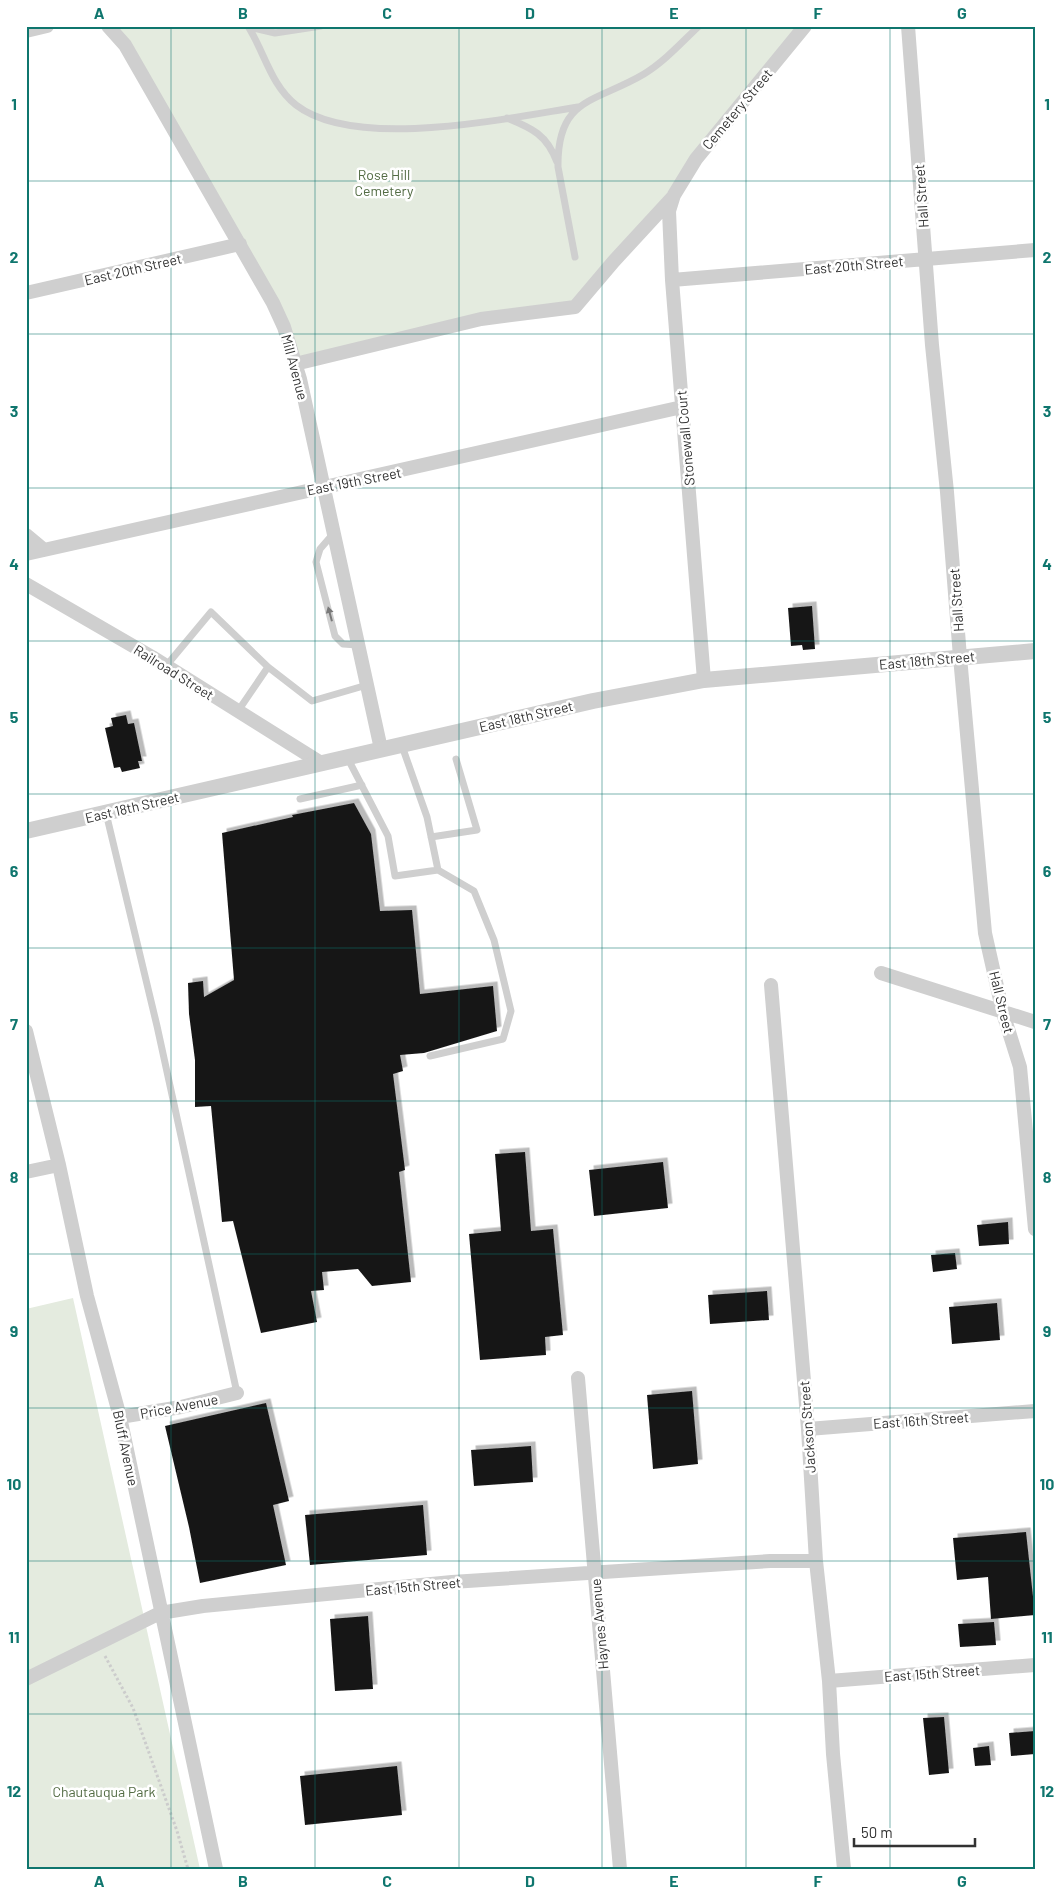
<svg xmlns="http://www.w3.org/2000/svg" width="1061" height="1895" font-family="Barlow,sans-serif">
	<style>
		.green { fill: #e4ebdf }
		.building { fill: #191919; filter: url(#shadow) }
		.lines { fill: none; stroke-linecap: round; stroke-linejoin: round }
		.path { stroke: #ccc; stroke-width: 3; stroke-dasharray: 2.5 2.5; stroke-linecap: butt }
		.service { stroke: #cfcfcf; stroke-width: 7 }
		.minor { stroke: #cfcfcf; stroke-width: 14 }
		.tertiary { stroke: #cfcfcf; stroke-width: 16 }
		.oneway { fill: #797979 }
		.grid { fill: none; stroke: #0f766e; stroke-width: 1; stroke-opacity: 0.55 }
		.labels { text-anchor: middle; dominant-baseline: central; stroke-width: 5; stroke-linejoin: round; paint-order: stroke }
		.street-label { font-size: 14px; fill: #323232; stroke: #fff }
		.park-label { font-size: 14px; fill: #526b43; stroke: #fff }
		.neatline { fill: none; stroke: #0f766e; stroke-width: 2 }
		.grid-label { font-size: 16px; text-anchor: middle; font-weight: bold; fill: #0f766e }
	</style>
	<defs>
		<filter id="shadow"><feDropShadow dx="4.5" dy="-4.5" stdDeviation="0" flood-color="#0004"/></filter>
	</defs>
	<rect width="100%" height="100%" fill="#fff"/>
	<!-- green -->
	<path class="green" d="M108,26H805L575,307L481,319L295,364L284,327Z
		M73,1298L200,1869H26V1309Z"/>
	<!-- building -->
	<path class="building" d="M812,606L815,649L803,650L802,645L791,646L788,608Z
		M126,715L128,724L134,723L142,761H138L140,768L122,772L120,767L114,768L105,728L113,726L111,718Z
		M354,803L371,834L380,911L412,910L420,994L493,986L497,1031L424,1053L400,1055L403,1071L393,1074L405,1170L399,1172L411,1282L372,1286L358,1269L322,1272L324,1290L311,1291L317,1322L261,1333L233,1221L222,1222L211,1106L195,1107V1060L189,1014L188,983L203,981L204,997L234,980L222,833L293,817L292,815Z
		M525,1152L531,1231L553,1229L563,1335L545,1337L546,1355L480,1360L469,1234L501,1231L495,1154Z
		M663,1162L668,1208L594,1216L589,1170Z
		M1008,1222L1009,1244L979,1246L977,1225Z
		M955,1253L957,1269L933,1272L931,1255Z
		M767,1291L769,1320L710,1324L708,1295Z
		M997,1303L1000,1340L952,1344L949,1307Z
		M692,1391L698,1464L653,1469L647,1395Z
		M266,1403L289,1501L273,1505L286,1565L200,1583L189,1527L165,1426Z
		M531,1446L533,1482L474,1486L471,1450Z
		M423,1505L427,1555L310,1565L305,1515Z
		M1026,1532L1035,1615L991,1619L988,1577L957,1580L953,1538Z
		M368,1616L373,1689L335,1691L330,1619Z
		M994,1622L996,1645L960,1647L958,1624Z
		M944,1717L949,1773L929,1775L923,1718Z
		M1035,1731V1754L1011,1756L1009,1733Z
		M989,1746L991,1765L975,1766L973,1748Z
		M397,1766L402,1815L305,1825L300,1776Z"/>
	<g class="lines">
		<!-- path -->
		<path class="path" d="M105,1656L133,1708L177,1831L188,1869"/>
		<!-- service -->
		<path class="service" d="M249,27L275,33L321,26
			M249,28C265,54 271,85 296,105C355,151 508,118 578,107
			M507,118C532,128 547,135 557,162
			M575,257L558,167C557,97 595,103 644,74C665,61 681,43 699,26
			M333,534L320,549L316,562L335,636L343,644L358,645
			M166,666L211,612L268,667L312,701L367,685
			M238,711L268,667
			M402,746L427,817L438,870
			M347,757L388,836L395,876L438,870L474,891L494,940L511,1011L503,1039L430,1056
			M300,799L362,785
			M106,813L157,1026L237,1393
			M431,837L477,830L456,759"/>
		<!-- minor -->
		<path class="minor" d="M108,26L125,45L273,303L284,327L300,379L381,749
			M908,26L932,345L947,492L960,657L985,933L1003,1013L1020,1067L1035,1229
			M26,31L47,26
			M672,280L1035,250
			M26,293L240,244
			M295,364L481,319L575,307L614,261L672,198
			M26,535L44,550
			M26,554L682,407
			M26,584L152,657L321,763
			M704,680L672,280L669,211L674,195L696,159L805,26
			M881,973L1035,1022
			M771,985L808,1429L816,1561L829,1681L833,1754L844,1869
			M26,1031L59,1165L87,1296L120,1417L216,1869
			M26,1172L59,1165
			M578,1378L620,1869
			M120,1417L181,1407L237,1393
			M808,1429L1035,1411
			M26,1679L160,1613L203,1606L452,1582L770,1561H816
			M829,1681L1035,1665"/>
		<!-- tertiary -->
		<path class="tertiary" d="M26,831L593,701L704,680L1035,651"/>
	</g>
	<!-- one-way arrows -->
	<defs><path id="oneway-solid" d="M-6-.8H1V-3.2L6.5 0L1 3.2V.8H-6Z" transform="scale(1.25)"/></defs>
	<use class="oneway" href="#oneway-solid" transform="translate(330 614) rotate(-105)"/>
	<!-- grid -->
	<path class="grid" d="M171,26V1869M315,26V1869M459,26V1869M602,26V1869M746,26V1869M890,26V1869M26,181H1035M26,334H1035M26,488H1035M26,641H1035M26,794H1035M26,948H1035M26,1101H1035M26,1254H1035M26,1408H1035M26,1561H1035M26,1714H1035"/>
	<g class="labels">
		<!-- street labels -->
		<g class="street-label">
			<text transform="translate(737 109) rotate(-50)">Cemetery Street</text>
			<text transform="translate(921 196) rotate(-94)">Hall Street</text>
			<text transform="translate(854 265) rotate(-5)">East 20th Street</text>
			<text transform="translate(133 269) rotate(-13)">East 20th Street</text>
			<text transform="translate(295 367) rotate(75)">Mill Avenue</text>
			<text transform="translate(685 438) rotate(-95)">Stonewall Court</text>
			<text transform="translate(354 481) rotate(-11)">East 19th Street</text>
			<text transform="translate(956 600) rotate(-94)">Hall Street</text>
			<text transform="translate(927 660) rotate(-5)">East 18th Street</text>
			<text transform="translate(174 672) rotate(32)">Railroad Street</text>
			<text transform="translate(526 716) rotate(-13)">East 18th Street</text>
			<text transform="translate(132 807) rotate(-13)">East 18th Street</text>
			<text transform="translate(1002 1002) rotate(76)">Hall Street</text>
			<text transform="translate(179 1406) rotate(-11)">Price Avenue</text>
			<text transform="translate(921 1420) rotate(-4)">East 16th Street</text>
			<text transform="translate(807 1427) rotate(-94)">Jackson Street</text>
			<text transform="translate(126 1448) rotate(78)">Bluff Avenue</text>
			<text transform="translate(413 1586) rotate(-5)">East 15th Street</text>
			<text transform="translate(599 1624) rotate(-95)">Haynes Avenue</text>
			<text transform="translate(932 1673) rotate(-4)">East 15th Street</text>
		</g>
		<!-- park labels -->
		<g class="park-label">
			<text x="384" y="174">Rose Hill<tspan x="384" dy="16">Cemetery</tspan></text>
			<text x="104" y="1791">Chautauqua Park</text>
		</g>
	</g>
	<!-- border -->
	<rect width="1061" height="1895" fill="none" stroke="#ffffff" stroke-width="55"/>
	<!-- scale -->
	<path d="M854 1838v8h121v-8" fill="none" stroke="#323232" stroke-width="2.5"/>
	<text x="861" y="1838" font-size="15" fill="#323232" stroke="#ffffff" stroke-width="4" paint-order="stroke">50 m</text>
	<rect x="28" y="28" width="1006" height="1840" class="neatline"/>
	<g class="grid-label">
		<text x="99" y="19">A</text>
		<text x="243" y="19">B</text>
		<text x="387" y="19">C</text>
		<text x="530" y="19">D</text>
		<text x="674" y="19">E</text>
		<text x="818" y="19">F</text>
		<text x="962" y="19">G</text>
		<text x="14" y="110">1</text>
		<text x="1047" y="110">1</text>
		<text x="14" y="263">2</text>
		<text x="1047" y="263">2</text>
		<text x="14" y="417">3</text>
		<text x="1047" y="417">3</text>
		<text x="14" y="570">4</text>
		<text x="1047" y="570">4</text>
		<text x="14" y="723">5</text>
		<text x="1047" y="723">5</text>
		<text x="14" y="877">6</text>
		<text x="1047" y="877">6</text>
		<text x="14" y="1030">7</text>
		<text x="1047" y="1030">7</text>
		<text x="14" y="1183">8</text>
		<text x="1047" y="1183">8</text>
		<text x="14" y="1337">9</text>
		<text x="1047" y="1337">9</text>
		<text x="14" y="1490">10</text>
		<text x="1047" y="1490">10</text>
		<text x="14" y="1643">11</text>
		<text x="1047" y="1643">11</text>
		<text x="14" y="1797">12</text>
		<text x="1047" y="1797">12</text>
		<text x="99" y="1887">A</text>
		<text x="243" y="1887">B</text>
		<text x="387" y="1887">C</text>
		<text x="530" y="1887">D</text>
		<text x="674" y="1887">E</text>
		<text x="818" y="1887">F</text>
		<text x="962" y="1887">G</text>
	</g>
</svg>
